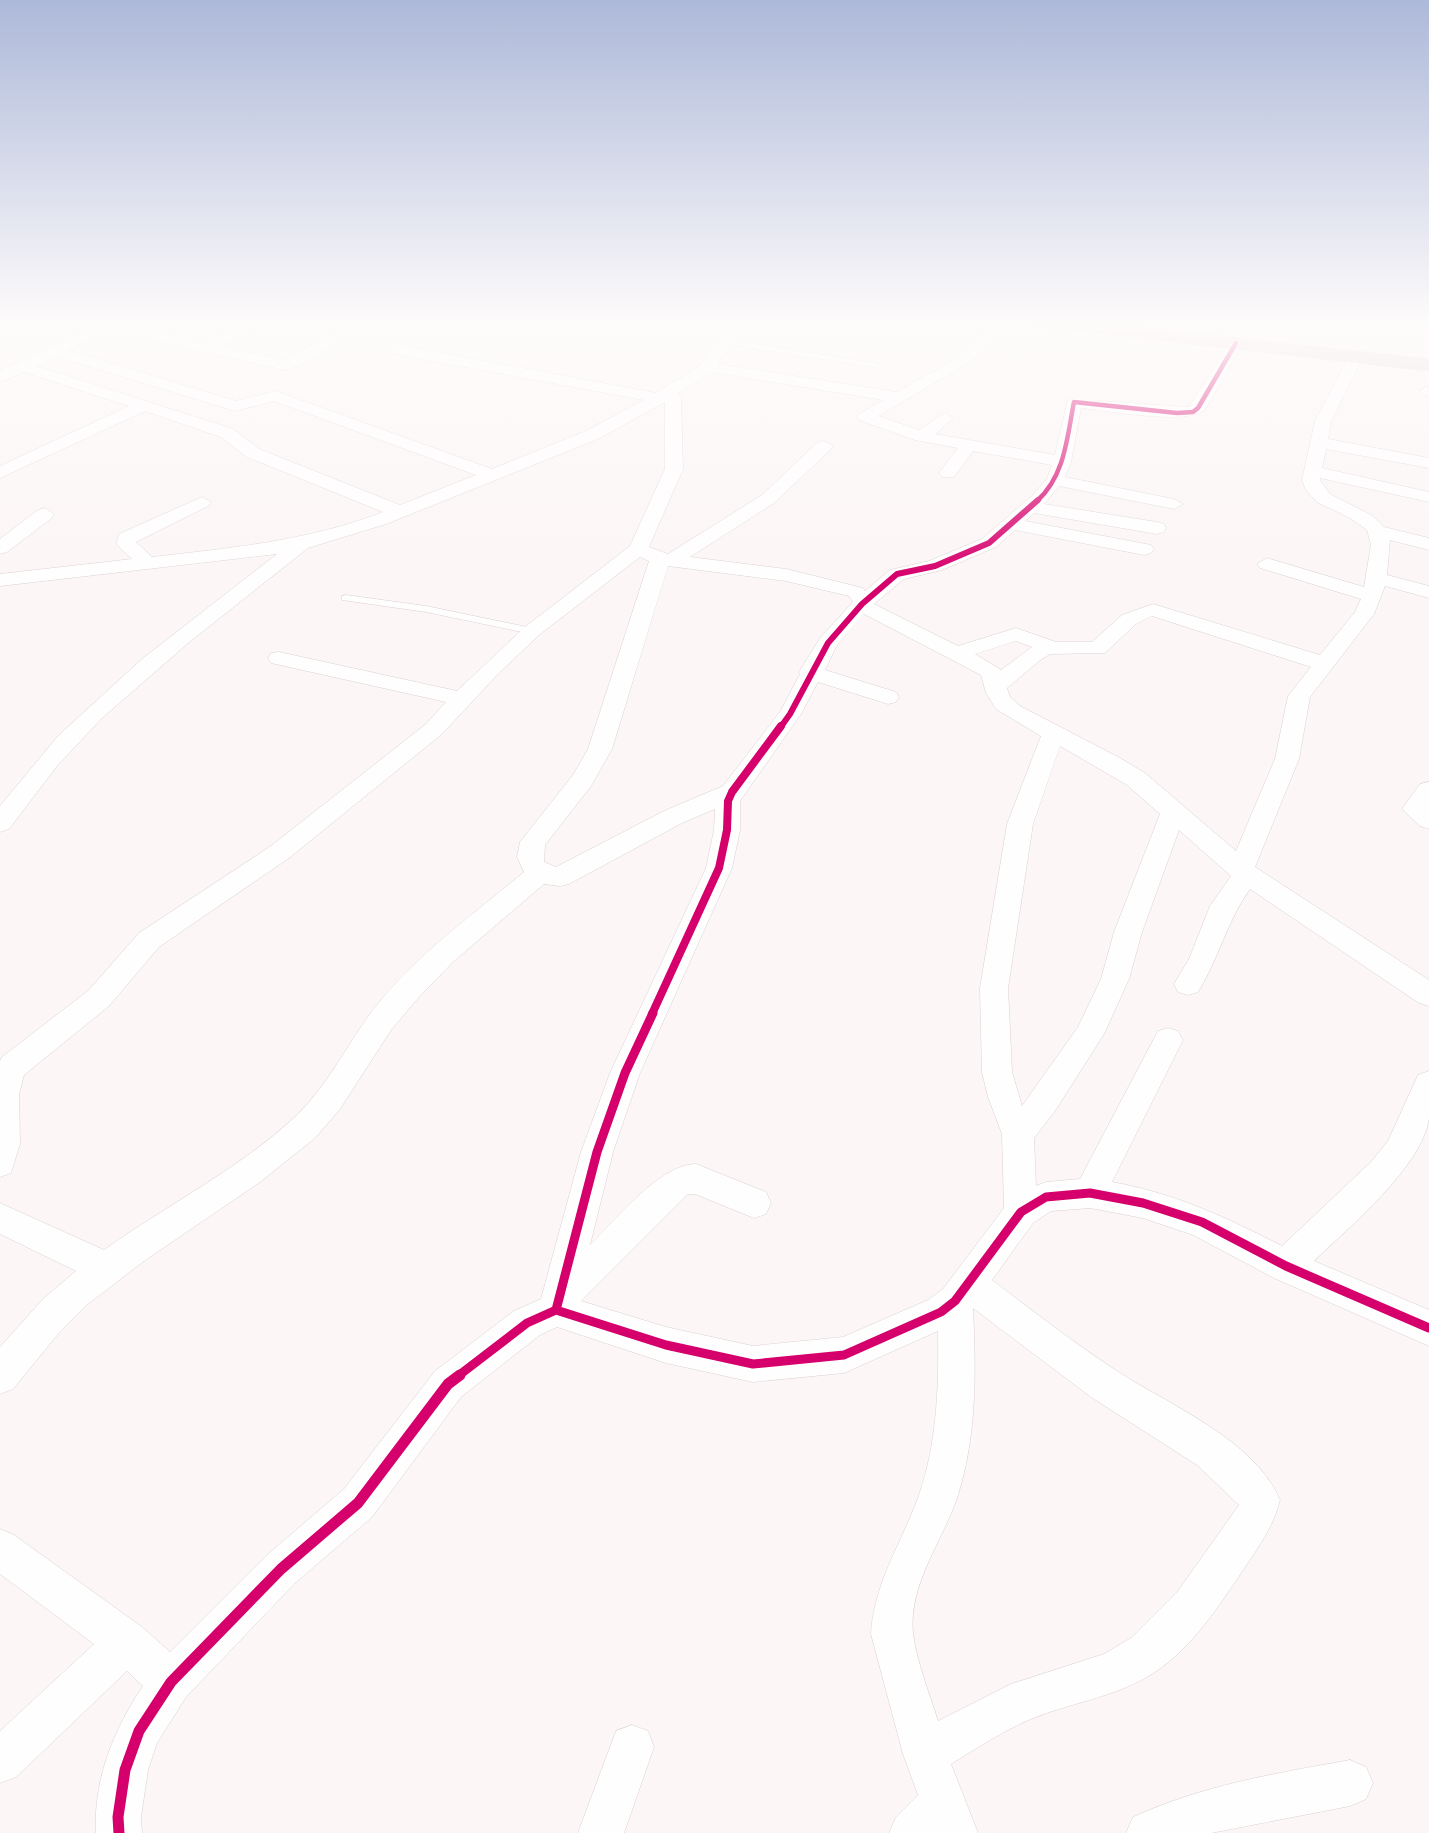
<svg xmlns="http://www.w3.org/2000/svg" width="1429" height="1833" font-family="Mulish,sans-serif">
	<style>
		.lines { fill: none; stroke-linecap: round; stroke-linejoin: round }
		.lane-casing { stroke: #dcd1d1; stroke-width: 1 }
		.street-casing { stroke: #dcd1d1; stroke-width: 1 }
		.highway-casing { stroke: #d9d3d3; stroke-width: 1 }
		.lane { fill: #fffefe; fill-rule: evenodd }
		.street { fill: #fffefe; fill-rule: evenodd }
		.highway { fill: #e4d5d6; fill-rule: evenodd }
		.cycleway-far4-casing { stroke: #fff; stroke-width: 7 }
		.cycleway-far3-casing { stroke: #fff; stroke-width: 9 }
		.cycleway-far2-casing { stroke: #fff; stroke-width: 11 }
		.cycleway-far1-casing { stroke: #fff; stroke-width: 13 }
		.cycleway-casing { stroke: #fff; stroke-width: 15 }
		.cycleway-far4 { stroke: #d6006c; stroke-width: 4.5 }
		.cycleway-far3 { stroke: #d6006c; stroke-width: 6 }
		.cycleway-far2 { stroke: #d6006c; stroke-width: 8 }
		.cycleway-far1 { stroke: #d6006c; stroke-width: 9 }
		.cycleway { stroke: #d6006c; stroke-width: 11 }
	</style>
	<rect width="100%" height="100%" fill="#fcf6f6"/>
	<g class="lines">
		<defs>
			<path id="lane" d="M724,339L879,364L883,366L879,368L721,343V339Z
				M346,595L426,606L532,628L537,631L532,634L426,612L342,600V596Z"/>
			<path id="street" d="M123,321L121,324L205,343L249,321H267L221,346L284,360L355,321H372L302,364L285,370L109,330L67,350L236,401L275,391L281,393L492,469L586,431L644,400L394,354L386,349L389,346L394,344L656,393L698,367L733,321H747L717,364L897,392L957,358L998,321H1013L967,364L878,416L919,430L945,413L953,418L935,434L1055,455L1068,399L1189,407L1231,340H1241L1243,343L1206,408C1192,427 1106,410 1081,408L1071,462L1065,477L1174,499L1183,504L1174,509L1059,486L1044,504L1157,522L1164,524L1166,528L1164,532L1157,534L1034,513L1025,521L1151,545L1154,549L1151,553L1144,555L1015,530L996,547L942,570L904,579L874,604L958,646L1016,628L1056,642H1092L1122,615L1153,604L1320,655L1355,612L1361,599L1260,568L1257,564L1267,558L1364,587L1371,545L1367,530L1350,518L1317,502L1306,490L1302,480L1315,421L1351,353L1356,351L1364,356L1331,421L1328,439L1429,458V468L1326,449L1322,468L1429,492V502L1320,478V480L1330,494L1373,516L1384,527L1429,538V550L1390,540L1387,575L1429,586V598L1385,586L1374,614L1310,697L1299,759L1255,867L1429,980V1006L1419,1003L1250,889C1227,921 1219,958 1198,992L1188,995L1178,992L1174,984L1189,959L1210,906L1231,876L1179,830L1142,932L1129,979L1104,1034L1055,1111L1034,1138L1036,1186L1046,1182L1080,1179L1158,1031L1168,1028L1178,1031L1183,1040L1112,1182C1177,1194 1225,1217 1282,1246L1371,1162L1388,1141L1418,1075L1429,1071C1429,1086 1429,1103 1429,1118C1423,1166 1348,1228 1314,1261L1429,1310V1346L1274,1278L1193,1235L1143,1218L1090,1208L1051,1211L1033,1223L992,1280C1033,1311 1074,1343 1117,1371C1169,1405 1255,1440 1280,1500C1273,1529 1255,1552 1239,1576C1214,1613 1187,1654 1147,1677C1111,1698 1069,1703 1031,1719C1003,1731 977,1748 951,1764L978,1833H889L896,1817L918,1795L903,1754L871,1634C874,1582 902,1543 919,1495C937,1443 939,1386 938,1331L844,1373L753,1382L666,1363L557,1327L540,1335L461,1397L372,1517L295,1583L186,1697L157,1743L148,1770L141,1817L142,1833H96C93,1780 114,1729 143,1686L127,1671L16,1777L0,1783V1731L94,1644L0,1574V1529L14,1535L142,1627L170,1652L267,1555L344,1489L435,1371L514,1311L541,1299L581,1152L610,1073L706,868L714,830L715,809L682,823L569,884L560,886L544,884L454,961L419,997L391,1030L340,1109L315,1138L260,1182L144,1261L88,1304L58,1334L13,1389L0,1394V1347L43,1299L76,1271L0,1234V1203L104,1250C167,1205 239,1169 295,1117C331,1083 350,1037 381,1000C422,951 475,913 524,872L517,857L520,842L573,775L588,749L649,561L640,557L539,635L497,675L442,734L289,858L159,947L109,1006L24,1075L19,1094L20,1144L11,1173L0,1177V1061L2,1057L89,990L139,933L271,846L426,724L446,702L271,663L268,658L271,653L279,652L457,691L525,627L630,546L665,469V402L598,439L386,524L308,548L187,644L101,719L57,766L9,829L0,832V806L58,736L142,659L277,554L0,586V574L132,559L116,544L119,534L202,497L211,502L208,506L136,542L152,557C231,548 308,541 383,512L247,457L221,437L145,411L0,478V466L129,406L24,372L0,382V371L102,322ZM55,356L235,411L274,401L476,475L400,505L259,449L233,429L36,366ZM711,372L883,400L859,414L857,417L859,420L915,440L958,448L939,473L942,477H954L973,451L1052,465L1047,479L1034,494L982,539L929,561L890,570L865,591L863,588L786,569L690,557L774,503L830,450L833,446L824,441L818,442L762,495L668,554L649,547L683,469L681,397L678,393ZM668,566L786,581L849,596L853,602L820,638L799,672L800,674L780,712L723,786L664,811L556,867L544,862L545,845L591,786L612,749ZM864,614L981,675L986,693L996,709L1041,736L1007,824L980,988L982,1072L988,1097L1002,1134L1004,1208L943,1289L928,1300L843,1337L753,1346L666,1327L581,1301L688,1194H695L754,1218L766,1214L771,1203L766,1192L696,1164C660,1164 616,1220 590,1245L613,1152L640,1073L732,868L740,830V801L801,714L818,682L888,704L896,702L899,697L896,692L825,670L837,645ZM1152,616L1311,667L1288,696L1275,759L1236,851L1145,773L1120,758L1020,706L1010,697L1007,688L1039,661L1050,654L1105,653L1136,624ZM1016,641L1032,647L1001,670L975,654ZM1060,746L1127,785L1160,814L1114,932L1101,979L1078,1027L1022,1106L1012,1072L1008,988L1033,824ZM973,1308L1091,1397L1197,1465L1239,1505L1178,1591L1131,1638L1104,1654L1011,1684L938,1721C930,1695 916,1660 913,1633C908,1584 944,1539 958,1495C977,1434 976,1371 973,1308Z
				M1131,321H1146L1133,334H1123L1121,331Z
				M1428,386L1429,396L1422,394L1420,391Z
				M45,508L54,514L52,518L7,552L0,554V539L38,510Z
				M1429,782V829L1420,826L1402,809L1420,784Z
				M632,1725L648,1731L654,1747L624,1833H578L616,1731Z
				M1350,1760L1366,1767L1373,1783L1366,1799L1350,1806L1211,1833H1126L1133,1817C1204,1785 1273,1774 1350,1760Z"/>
			<path id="highway" d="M1023,321H1078L1429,359V371L1032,326Z"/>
		</defs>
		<!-- lane casing -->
		<use href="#lane" class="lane-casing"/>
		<!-- street casing -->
		<use href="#street" class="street-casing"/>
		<!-- highway casing -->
		<use href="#highway" class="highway-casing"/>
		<!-- lane -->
		<use href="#lane" class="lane"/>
		<!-- street -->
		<use href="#street" class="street"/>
		<!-- highway -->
		<use href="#highway" class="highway"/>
		<defs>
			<path id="cycleway-far4" d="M1037,501C1065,476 1067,437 1074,402L1177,413L1193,412L1198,408L1236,343"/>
			<path id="cycleway-far3" d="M780,728L790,714L828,643L862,604L897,574L935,566L989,543L1038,500"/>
			<path id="cycleway-far2" d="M652,1014L719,868L727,830L728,801L732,792L781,726"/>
			<path id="cycleway-far1" d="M556,1310L597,1152L625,1073L653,1013
				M458,1376L527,1323L556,1310L666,1345L753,1364L844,1355L941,1312L955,1301L1021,1212L1046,1197L1090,1193L1143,1203L1202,1222L1286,1266L1429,1328"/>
			<path id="cycleway" d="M119,1833L118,1817L125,1770L139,1731L171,1682L281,1569L358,1503L448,1384L460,1375"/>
		</defs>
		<!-- cycleway-far4 casing -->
		<use href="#cycleway-far4" class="cycleway-far4-casing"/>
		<!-- cycleway-far3 casing -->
		<use href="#cycleway-far3" class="cycleway-far3-casing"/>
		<!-- cycleway-far2 casing -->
		<use href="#cycleway-far2" class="cycleway-far2-casing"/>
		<!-- cycleway-far1 casing -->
		<use href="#cycleway-far1" class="cycleway-far1-casing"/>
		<!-- cycleway casing -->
		<use href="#cycleway" class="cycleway-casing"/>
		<!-- cycleway-far4 -->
		<use href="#cycleway-far4" class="cycleway-far4"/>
		<!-- cycleway-far3 -->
		<use href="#cycleway-far3" class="cycleway-far3"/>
		<!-- cycleway-far2 -->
		<use href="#cycleway-far2" class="cycleway-far2"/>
		<!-- cycleway-far1 -->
		<use href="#cycleway-far1" class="cycleway-far1"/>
		<!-- cycleway -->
		<use href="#cycleway" class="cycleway"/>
	</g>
	<!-- sky -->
	<linearGradient id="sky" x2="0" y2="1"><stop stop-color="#adb9d9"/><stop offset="0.56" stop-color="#fefbfb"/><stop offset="1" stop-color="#fefbfb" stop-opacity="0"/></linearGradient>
	<rect width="1429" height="577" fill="url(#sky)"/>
</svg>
